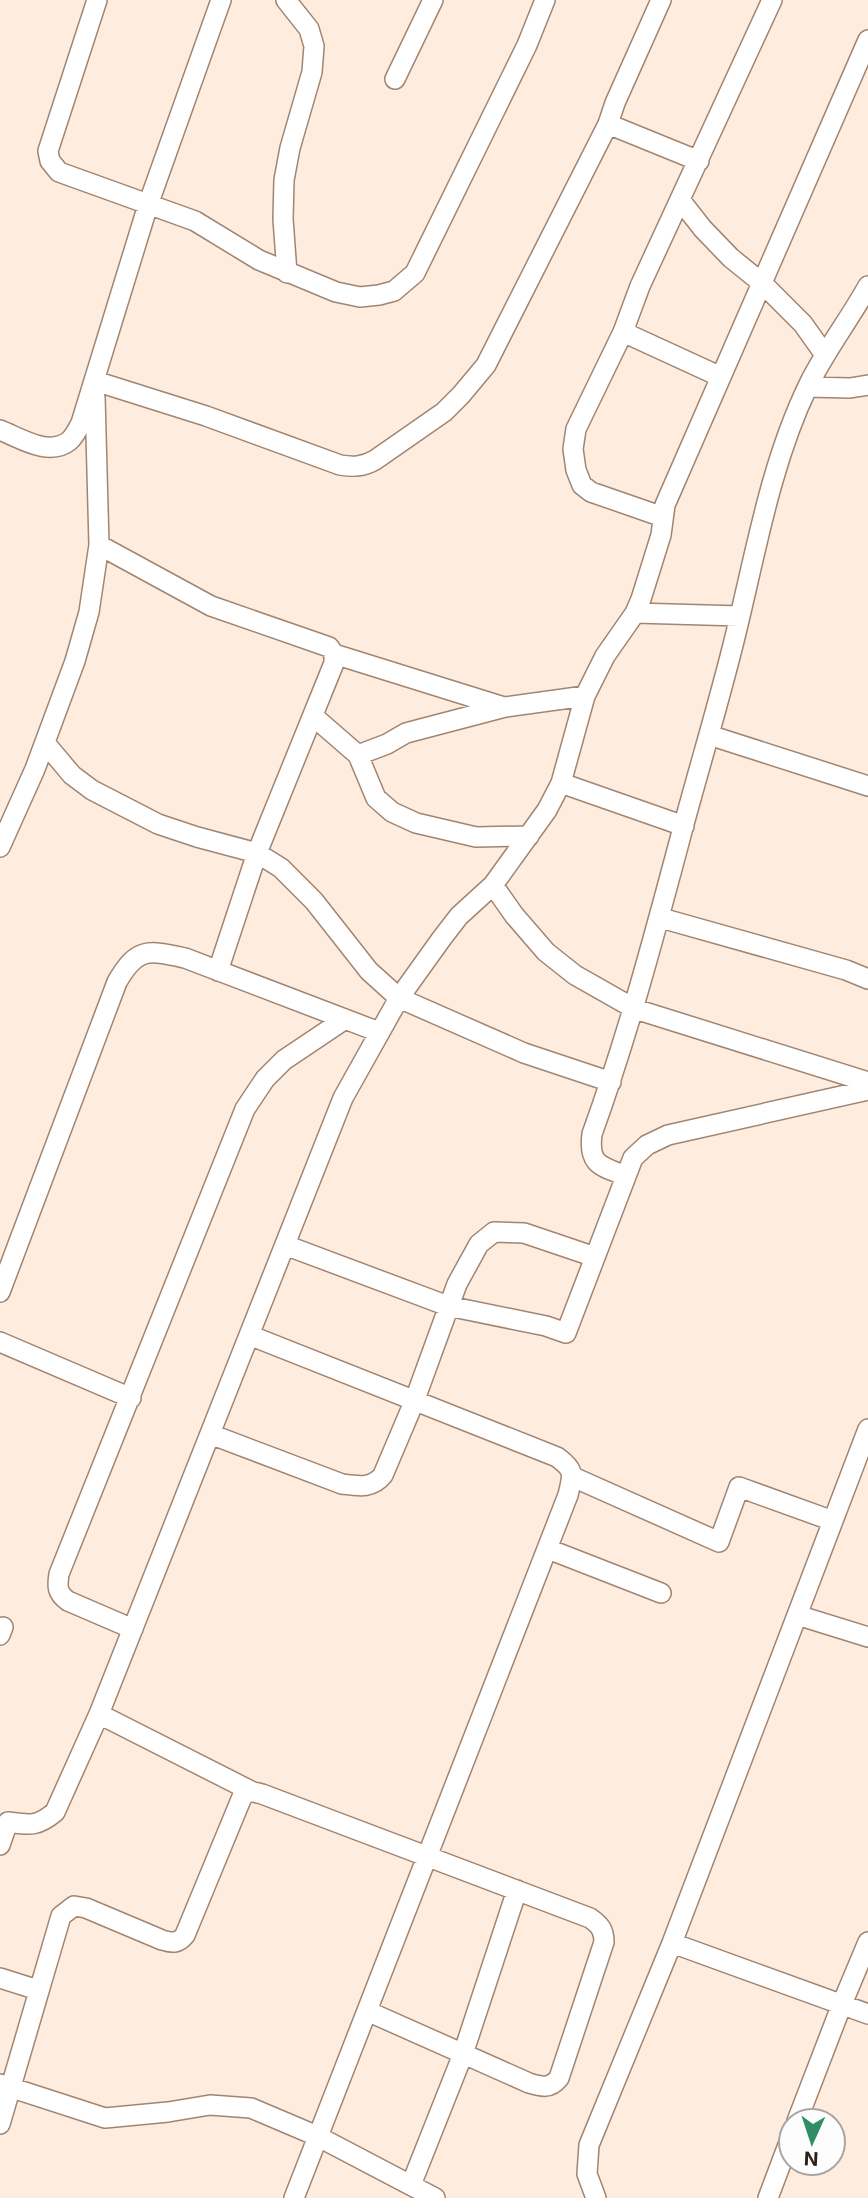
<svg xmlns="http://www.w3.org/2000/svg" width="868" height="2198" font-family="Inter,sans-serif">
	<style>
		.lines { fill: none; stroke-linecap: round; stroke-linejoin: round }
		.minor-casing { stroke: #a18570; stroke-width: 22 }
		.minor { stroke: #fff; stroke-width: 19 }
	</style>
	<rect width="100%" height="100%" fill="#feecde"/>
	<g class="lines">
		<defs>
			<path id="minor" d="M97,0L48,151L50,161L59,172L195,221L259,260L336,292L360,297L379,295L394,291L415,273L527,45L545,0
				M286,0L309,29L314,46L312,72L290,148L284,180L283,219L287,273
				M395,79L433,0
				M608,124L699,161
				M681,201L703,229L731,258L762,283L803,324L825,355
				M623,332L721,377
				M95,381L206,416L340,465C353,467 363,467 375,460L444,412L461,395L486,365L608,124L615,103L661,0
				M808,387L850,388L868,385
				M0,430C20,438 49,457 69,441C74,437 78,429 81,423L148,205L221,0
				M663,517L591,492L582,485L576,470L573,449L576,429L623,332L640,286L772,0
				M99,545L211,606L329,647L334,654V663L257,853L218,971
				M635,613L740,616
				M334,654L504,707
				M313,716L358,755L376,798L392,812L416,823L476,837L529,836
				M709,735L868,786
				M45,743L72,775L92,790L158,824L197,837L257,853L281,868L314,901L369,971L399,998L524,1053L611,1082
				M358,755L387,744L406,733L505,707L585,696
				M561,783L684,826
				M0,847L35,769L75,661L89,612L99,545L95,397
				M493,885L514,915L546,952L575,975L635,1009L868,1082
				M661,918L846,970L868,979
				M626,1176C601,1166 588,1165 592,1134C629,1032 656,929 684,824C700,765 718,705 733,645C755,558 769,467 808,386C825,351 849,320 868,286
				M285,1245L448,1306L546,1326L566,1333L633,1158L647,1145L668,1135L868,1090
				M0,1292L117,982C137,947 148,950 185,958L379,1032
				M249,1335L557,1457C575,1470 573,1474 568,1495L294,2198
				M0,1342L131,1398
				M210,1434L342,1484C358,1486 372,1489 383,1475L414,1402L457,1284L479,1244L494,1232L524,1233L595,1257
				M573,1477L719,1542L739,1487L833,1521
				M548,1549L661,1593
				M797,1615L868,1637
				M133,1629L68,1601C57,1593 57,1587 59,1574L245,1109L265,1079L284,1060L345,1019
				M0,1635L3,1627
				M99,1714L251,1791
				M0,1845L8,1822C30,1825 37,1827 55,1812L99,1714L343,1098L399,998L442,938L459,916L493,885L547,810L561,783L585,696L605,656L635,613L641,599L661,535L665,505L868,40
				M672,1943L868,2014
				M0,1978L38,1990
				M0,2084L105,2118L168,2112L210,2105L251,2108L317,2136L435,2198
				M797,2121L842,2004L868,1942
				M0,2124L61,1916L74,1906L86,1908L162,1940C172,1943 178,1944 185,1935L242,1797C248,1790 254,1792 262,1794L590,1918C600,1925 604,1930 604,1942L559,2078C550,2089 542,2087 529,2083L367,2011
				M411,2185L463,2054L517,1890
				M596,2198L587,2174L589,2145L672,1943L868,1429
				M768,2198L791,2137"/>
		</defs>
		<!-- minor casing -->
		<use href="#minor" class="minor-casing"/>
		<!-- minor -->
		<use href="#minor" class="minor"/>
	</g>
	<!-- north arrow -->
	<g transform="translate(812 2142) rotate(183)"><circle r="33" fill="#fdfdfd" stroke="#a9a5a1" stroke-width="2"/>
	<path d="M0-5L12 26L0 18L-12 26Z" fill="#318d64"/>
	<text y="-10" font-size="19" font-weight="bold" text-anchor="middle" fill="#2c2118">N</text>
	</g>
</svg>
